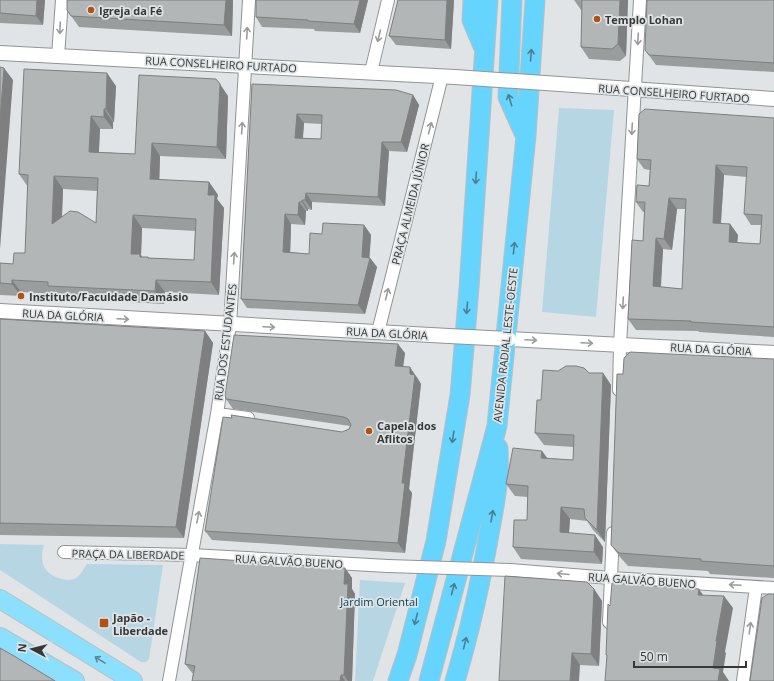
<svg xmlns="http://www.w3.org/2000/svg" width="774" height="681" font-family="'Open Sans',sans-serif">
	<style>
		.green { fill: #b7d6e4 }
		.lines { fill: none; stroke-linecap: round; stroke-linejoin: round }
		.minor-casing { stroke: #909495; stroke-width: 14 }
		.tertiary-casing { stroke: #909495; stroke-width: 16 }
		.primary-casing { stroke: #bfbfbf; stroke-width: 20 }
		.trunk-casing { stroke: #bfbfbf; stroke-width: 21 }
		.minor { stroke: #fff; stroke-width: 12 }
		.tertiary { stroke: #fff; stroke-width: 14 }
		.primary { stroke: #8ddffe; stroke-width: 18 }
		.trunk { stroke: #67d4fe; stroke-width: 19 }
		.minor-bridge-casing { stroke: #909495; stroke-width: 14; stroke-linecap: butt }
		.tertiary-bridge-casing { stroke: #909495; stroke-width: 16; stroke-linecap: butt }
		.minor-bridge { stroke: #fff; stroke-width: 12 }
		.tertiary-bridge { stroke: #fff; stroke-width: 14 }
		.wall { fill: #999d9d; fill-rule: evenodd }
		.shaded-wall { fill: #7d7f80 }
		.building { fill: #b2b6b7; stroke: #7d7f80; fill-rule: evenodd }
		.oneway { stroke: #9a9c9c }
		.oneway2 { stroke: #4c7e91 }
		.oneway3 { stroke: #5d8391 }
		.poi-dot { fill: #b25111; stroke: #e0e4e6; stroke-width: 1.5 }
		.labels { text-anchor: middle; dominant-baseline: central; stroke-width: 3.5; stroke-linejoin: round; paint-order: stroke }
		.poi-label { font-size: 11px; font-weight: bold; fill: #363838; stroke: #e0e4e6; text-anchor: start }
		.street-label { font-size: 11px; fill: #363838; stroke: #e0e4e6 }
		.park-label { font-size: 11px; fill: #084357; stroke: #e0e4e6 }
	</style>
	<rect width="100%" height="100%" fill="#e0e4e6"/>
	<!-- green -->
	<path class="green" d="M559,108L614,110L596,317L542,312Z
		M0,544L44,545C39,562 43,574 62,579C65,580 71,580 74,579C81,576 83,569 87,564L163,565L149,659L146,662H141L0,570Z
		M360,580L405,583L373,681H355Z"/>
	<g class="lines">
		<defs>
			<path id="minor" d="M58,56L62,0
				M371,72L388,0
				M378,332L442,76
				M619,390L620,345L640,0
				M217,414L248,418
				M64,552L191,555L388,566
				M510,570L611,578L774,588
				M609,622L613,533
				M169,681L217,414L230,325L249,0
				M743,681L756,587"/>
			<path id="tertiary" d="M0,53L455,77
				M574,85L774,99
				M0,311L449,336
				M509,339L774,353"/>
			<path id="primary" d="M0,599L133,681
				M0,637L75,681"/>
			<path id="trunk" d="M473,0L472,20L483,46
				M512,0L508,97L525,135
				M398,681L407,655L436,541L460,395L469,288L488,0
				M429,681L497,426L526,136L535,0
				M455,681C470,631 481,580 490,529C495,502 500,475 498,448"/>
		</defs>
		<!-- minor casing -->
		<use href="#minor" class="minor-casing"/>
		<!-- tertiary casing -->
		<use href="#tertiary" class="tertiary-casing"/>
		<!-- primary casing -->
		<use href="#primary" class="primary-casing"/>
		<!-- trunk casing -->
		<use href="#trunk" class="trunk-casing"/>
		<!-- minor -->
		<use href="#minor" class="minor"/>
		<!-- tertiary -->
		<use href="#tertiary" class="tertiary"/>
		<!-- primary -->
		<use href="#primary" class="primary"/>
		<!-- trunk -->
		<use href="#trunk" class="trunk"/>
		<defs>
			<path id="minor-bridge" d="M388,566L510,570"/>
			<path id="tertiary-bridge" d="M455,77L574,85
				M449,336L509,339"/>
		</defs>
		<!-- minor-bridge casing -->
		<use href="#minor-bridge" class="minor-bridge-casing"/>
		<!-- tertiary-bridge casing -->
		<use href="#tertiary-bridge" class="tertiary-bridge-casing"/>
		<!-- minor-bridge -->
		<use href="#minor-bridge" class="minor-bridge"/>
		<!-- tertiary-bridge -->
		<use href="#tertiary-bridge" class="tertiary-bridge"/>
	</g>
	<!-- wall -->
	<path class="wall" d="M0,0H45L43,25L0,23Z
		M67,0H233L232,36L79,27L67,10Z
		M256,0H368L360,33L315,31L314,29L262,27L256,17Z
		M398,0H454L451,49L396,45L389,36Z
		M574,0H628L626,56L620,61L589,59L581,47L582,10H581Z
		M774,0V72L656,65L645,50Z
		M252,84L413,95L419,105L407,152L389,151L385,206L312,202V210L308,209V211H306L305,225L291,224L290,252L309,254L322,234L364,225L371,235L369,258H370L377,267L365,314L247,308L241,299ZM304,123L322,124L321,139L303,138Z
		M116,86L114,122H113V129H100L99,152L135,154L228,96L226,159L160,156L159,180L209,182L218,195L217,199L224,208L219,295L165,292L164,304L57,298L54,294L21,292V296L0,295V263L13,264L25,253L28,187L19,174ZM63,189L97,191L96,223L62,217ZM142,228L195,231L194,260L149,258L148,257H142L141,255Z
		M774,118V337L699,332L698,331L636,330L628,319L643,241L645,212H643L636,202L649,186L650,170L644,169L637,159ZM724,175L747,177L744,214L751,225H761L760,244L737,243L738,235L730,224H721ZM677,209H685L682,289L661,287L663,249L672,250Z
		M0,319L205,331L213,343L184,538L0,535Z
		M405,353L403,367L417,377L421,384L409,489L412,493L405,553L212,540L205,531L342,432L349,429L350,426L233,409L226,399Z
		M774,359V578L710,574L708,571L628,566L620,557L611,545L623,374Z
		M589,373H603L611,385L605,542L593,530L587,521L570,519L569,533L603,547L602,564L521,559L513,547L527,520L528,497L515,496L506,484L547,458L573,460V447L544,445L535,433L541,400Z
		M345,568L352,578V589L355,594L352,681H192L193,674L185,664Z
		M594,589L602,601L599,666L580,665L499,681Z"/>
	<!-- shaded-wall -->
	<path class="shaded-wall" d="M37,0H45L43,25L36,16Z
		M226,0H233L232,36L224,25Z
		M360,0H368L360,33L354,24Z
		M447,0H454L451,49L445,40Z
		M620,0H628L626,56L618,44Z
		M4,68L13,80L0,249V120Z
		M107,73L116,86L114,122L106,109Z
		M220,84L228,96L226,159L217,147Z
		M413,95L419,105L407,152L401,142Z
		M104,109L113,122V129L104,117Z
		M297,114L304,123L302,147L295,138Z
		M91,116L100,129L98,164L89,152Z
		M382,142L389,151L385,206L378,197Z
		M152,143L160,156L159,192L150,179Z
		M716,165L724,175L720,234L713,223Z
		M54,176L63,189L61,237L52,224Z
		M209,182L218,195L217,199L224,208L219,295L211,282L208,195Z
		M306,193L312,202V210L305,200Z
		M669,198L677,209L672,250L664,239Z
		M302,200L308,209V211L302,202Z
		M299,202L306,211L305,225L298,215Z
		M285,214L291,224L290,261L283,252Z
		M133,215L142,228L141,255L149,267L131,254Z
		M730,224L738,235L736,253L729,242Z
		M364,225L371,235L369,264L370,258L377,267L365,314L358,305Z
		M656,238L663,249L660,297L653,286Z
		M12,280L21,292V296L12,284Z
		M156,280L165,292L164,304L155,291Z
		M205,331L213,343L184,538L176,527Z
		M398,344L405,353L402,375L395,366Z
		M410,367L421,384L409,489L412,493L405,553L398,543Z
		M603,373L611,385L605,542L597,530Z
		M542,451L551,463L541,458Z
		M561,507L570,519L568,544L560,532Z
		M595,535L603,547L602,564L594,552Z
		M345,568L352,578V589L355,594L352,681H348L344,675V584Z
		M594,589L602,601L599,666L591,654Z
		M699,589L707,601L698,595Z
		M724,596L733,608L725,652L726,653L723,672L729,681H718L713,668L716,641Z
		M572,653L580,665L579,681H570Z
		M341,675L345,681H340Z"/>
	<!-- building -->
	<path class="building" d="M0,0H37L36,16L0,13Z
		M67,0H226L224,25L71,16L67,10Z
		M256,0H360L354,24L308,21V20L256,17Z
		M398,0H447L445,40L389,36Z
		M582,0H620L618,44L612,49L581,47Z
		M647,0H774V63L649,55L645,50Z
		M0,67L4,68L0,120Z
		M24,69L107,73L106,109H104V117L91,116L89,152L135,154L139,75L216,79L220,84L217,147L152,143L150,179L209,182L208,195H215L211,282L156,280L155,291L48,286V282L12,280V284L0,283V263L13,264L14,253H25L28,175L19,174ZM54,176L98,178L96,223L78,212L70,211L52,224ZM133,215L196,219L194,260L148,258V257H140V254H131Z
		M252,84L396,90L413,95L401,142H382L378,197L306,193L305,200H302V202H299L298,215L285,214L283,252L309,254L310,233L322,234L323,223L364,225L362,257L370,258L358,305L241,299ZM297,114L322,115L321,139L295,138Z
		M645,109L774,118V327L691,322V321L628,319L632,240L643,241L645,202H636L637,185L649,186L651,160L637,159L639,114ZM716,165L747,167L744,214L762,215L760,244L729,242L730,224L713,223ZM669,198L686,199L682,289L653,286L656,238L664,239Z
		M0,319L205,331L176,527L0,523Z
		M234,335L398,344L395,366L410,367V374L415,375L402,483H405L398,543L205,531L223,417L232,418L231,415L342,432L349,429L351,425L348,419L344,417L226,399L225,395Z
		M630,352L774,359V566L701,561V559L619,553L611,545L617,374H623L624,358Z
		M566,366H576L584,368L589,373H603L597,530L585,518L584,509L561,507L560,532L595,535L594,552L513,547L514,520H527L528,486L506,484L513,448L542,451L541,458L573,460L574,435L535,433L537,400H541L543,370L558,371Z
		M200,558L345,568L344,584H348L344,675H341L340,681H192L195,666L185,664Z
		M505,576L587,582L594,589L591,654L572,653L570,681H499Z
		M612,583L699,589L698,595L724,596L716,641H717L713,668L720,669L718,681H605L607,655H606L608,604L610,606Z
		M768,594H774V681H750L762,598Z
		M0,648L14,656L55,681H0Z"/>
	<!-- one-way arrows -->
	<defs><path id="oneway-shaft" d="M-6 0H5M1.5-3L5.5 0L1.5 3" fill="none" stroke-width="1.6" stroke-linecap="round" stroke-linejoin="round"/></defs>
	<g class="oneway">
		<use href="#oneway-shaft" transform="translate(60 28) rotate(93)"/>
		<use href="#oneway-shaft" transform="translate(247 33) rotate(-87)"/>
		<use href="#oneway-shaft" transform="translate(379 36) rotate(104)"/>
		<use href="#oneway-shaft" transform="translate(638 39) rotate(93)"/>
		<use href="#oneway-shaft" transform="translate(242 128) rotate(-86)"/>
		<use href="#oneway-shaft" transform="translate(430 128) rotate(-76)"/>
		<use href="#oneway-shaft" transform="translate(632 129) rotate(93)"/>
		<use href="#oneway-shaft" transform="translate(234 258) rotate(-86)"/>
		<use href="#oneway-shaft" transform="translate(387 294) rotate(-76)"/>
		<use href="#oneway-shaft" transform="translate(623 303) rotate(93)"/>
		<use href="#oneway-shaft" transform="translate(123 319) rotate(3)"/>
		<use href="#oneway-shaft" transform="translate(269 327) rotate(3)"/>
		<use href="#oneway-shaft" transform="translate(531 340) rotate(3)"/>
		<use href="#oneway-shaft" transform="translate(587 343) rotate(3)"/>
		<use href="#oneway-shaft" transform="translate(198 517) rotate(-79)"/>
		<use href="#oneway-shaft" transform="translate(563 574) rotate(-175)"/>
		<use href="#oneway-shaft" transform="translate(735 585) rotate(-177)"/>
		<use href="#oneway-shaft" transform="translate(750 628) rotate(-82)"/>
	</g>
	<g class="oneway2">
		<use href="#oneway-shaft" transform="translate(531 55) rotate(-86)"/>
		<use href="#oneway-shaft" transform="translate(510 100) rotate(-107)"/>
		<use href="#oneway-shaft" transform="translate(476 178) rotate(94)"/>
		<use href="#oneway-shaft" transform="translate(514 248) rotate(-84)"/>
		<use href="#oneway-shaft" transform="translate(467 308) rotate(95)"/>
		<use href="#oneway-shaft" transform="translate(453 437) rotate(99)"/>
		<use href="#oneway-shaft" transform="translate(492 516) rotate(-80)"/>
		<use href="#oneway-shaft" transform="translate(453 589) rotate(-75)"/>
		<use href="#oneway-shaft" transform="translate(416 619) rotate(104)"/>
		<use href="#oneway-shaft" transform="translate(465 643) rotate(-76)"/>
	</g>
	<use class="oneway3" href="#oneway-shaft" transform="translate(100 660) rotate(-148)"/>
	<!-- markers -->
	<g class="poi-dot">
		<circle cx="91" cy="10" r="4"/>
		<circle cx="597" cy="19" r="4"/>
		<circle cx="21" cy="296" r="4"/>
		<circle cx="369" cy="431" r="4"/>
		<rect x="99" y="618" width="10" height="10" rx="2"/>
	</g>
	<g class="labels">
		<!-- poi labels -->
		<g class="poi-label">
			<text x="99" y="10">Igreja da Fé</text>
			<text x="605" y="19">Templo Lohan</text>
			<text x="29" y="296">Instituto/Faculdade Damásio</text>
			<text x="377" y="425">Capela dos<tspan x="377" dy="13">Aflitos</tspan></text>
			<text x="113" y="617">Japão -<tspan x="113" dy="13">Liberdade</tspan></text>
		</g>
		<!-- street labels -->
		<g class="street-label">
			<text transform="translate(221 64) rotate(3)">RUA CONSELHEIRO FURTADO</text>
			<text transform="translate(674 93) rotate(4)">RUA CONSELHEIRO FURTADO</text>
			<text transform="translate(410 204) rotate(-76)">PRAÇA ALMEIDA JÚNIOR</text>
			<text transform="translate(63 315) rotate(3)">RUA DA GLÓRIA</text>
			<text transform="translate(387 333) rotate(3)">RUA DA GLÓRIA</text>
			<text transform="translate(225 342) rotate(-83)">RUA DOS ESTUDANTES</text>
			<text transform="translate(505 345) rotate(-84)">AVENIDA RADIAL LESTE-OESTE</text>
			<text transform="translate(711 349) rotate(3)">RUA DA GLÓRIA</text>
			<text transform="translate(128 554) rotate(1)">PRAÇA DA LIBERDADE</text>
			<text transform="translate(289 561) rotate(3)">RUA GALVÃO BUENO</text>
			<text transform="translate(642 580) rotate(4)">RUA GALVÃO BUENO</text>
		</g>
		<!-- park labels -->
		<g class="park-label">
			<text x="379" y="601">Jardim Oriental</text>
		</g>
	</g>
	<!-- north arrow -->
	<g transform="translate(32 649) rotate(277)" stroke="#e0e4e6" stroke-width="3" paint-order="stroke">
	<path d="M0-3L7 15L0 10L-7 15Z" fill="#363838"/>
	<text y="-6" font-size="11" font-weight="bold" text-anchor="middle" fill="#363838">N</text>
	</g>
	<!-- scale -->
	<path d="M634 661v6h112v-6" fill="none" stroke="#363838" stroke-width="2"/>
	<text x="640" y="661" font-size="12" fill="#363838" stroke="#e0e4e6" stroke-width="3" paint-order="stroke">50 m</text>
</svg>
